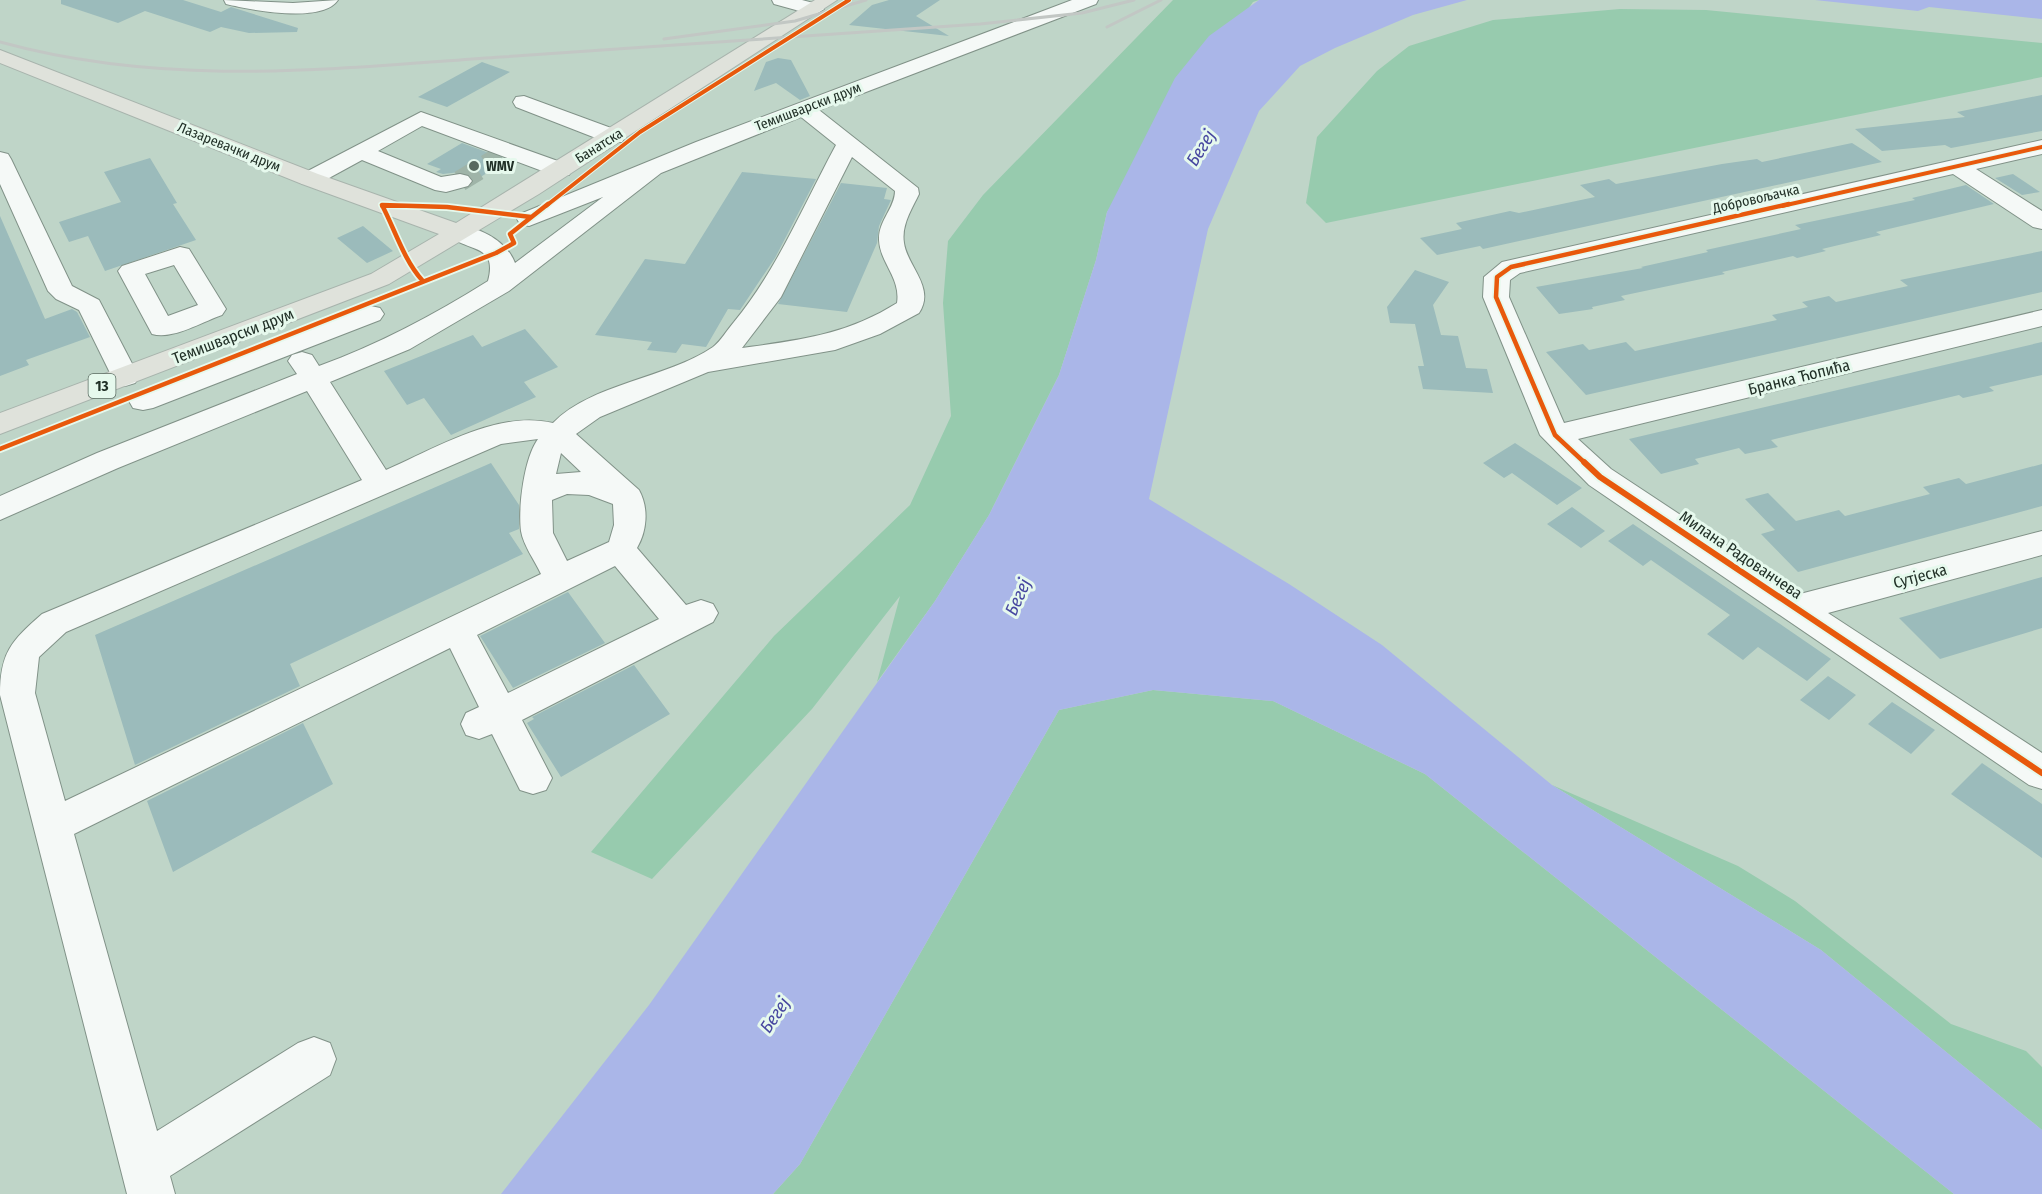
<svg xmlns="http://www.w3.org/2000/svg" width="2042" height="1194" font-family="'Fira Sans Condensed',sans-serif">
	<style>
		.green { fill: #97cbae }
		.water { fill: #aab6e8 }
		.building { fill: #9bbbbb }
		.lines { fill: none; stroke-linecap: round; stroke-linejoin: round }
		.minor-tunnel { stroke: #9fb4a8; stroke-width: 21; stroke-dasharray: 21 10; stroke-linecap: butt }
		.minor-casing { stroke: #819288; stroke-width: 2 }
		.major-casing { stroke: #a8b4ad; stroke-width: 2 }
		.minor { fill: #f5f9f7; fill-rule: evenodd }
		.major { fill: #dfe2db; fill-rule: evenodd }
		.rail { stroke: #c2c7c4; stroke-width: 3 }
		.cycleway-far2-casing { stroke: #e6f9ed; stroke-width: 6 }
		.cycleway-far1-casing { stroke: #e6f9ed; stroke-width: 8 }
		.cycleway-casing { stroke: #e6f9ed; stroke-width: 10 }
		.cycleway-far2 { stroke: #e8590c; stroke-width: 4 }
		.cycleway-far1 { stroke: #e8590c; stroke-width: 4.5 }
		.cycleway { stroke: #e8590c; stroke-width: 6 }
		.poi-dot { fill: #586a5f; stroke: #e6f9ed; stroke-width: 2 }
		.labels { text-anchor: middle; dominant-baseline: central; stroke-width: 6; stroke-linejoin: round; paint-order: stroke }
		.far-street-label { font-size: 14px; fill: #213027; stroke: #e6f9ed }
		.far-poi-label { font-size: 14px; font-weight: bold; fill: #213027; stroke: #e6f9ed; text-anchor: start }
		.shield { fill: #e6f9ed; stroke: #5c6c62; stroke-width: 1.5 }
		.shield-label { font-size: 15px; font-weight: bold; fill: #213027 }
		.street-label { font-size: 16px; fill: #213027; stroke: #e6f9ed }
		.water-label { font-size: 18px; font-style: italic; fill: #4747a0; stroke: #e6f9ed }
	</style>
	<rect width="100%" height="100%" fill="#bfd5c8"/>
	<!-- green -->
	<path class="green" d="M1173,0H1259L1253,2L1107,212L1096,260L1059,375L989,515L935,601L877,682L900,596L812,709L652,879L591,852L774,636L910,505L951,416L943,303L948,241L983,195Z
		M1620,9L1706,10L2042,43V77L1326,223L1306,203L1317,137L1377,71L1409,46L1493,20Z
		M1153,690L1273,701L1425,774L1954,1194H773L800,1164L1059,710Z
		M1552,785L1738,866L1795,901L1951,1024L2026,1051L2042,1067V1130L1821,950Z"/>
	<!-- water -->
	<path class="water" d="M1259,0H1467L1413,15L1335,48L1300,66L1259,111L1208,229L1149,499L1289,584L1382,645L1552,785L1821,950L2042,1130V1194H1954L1425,774L1273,701L1153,690L1059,710L800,1164L773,1194H501L649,1005L935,601L989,515L1059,375L1096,260L1107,212L1175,78L1209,36Z
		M1815,0H2042V19L1929,7L1918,11Z"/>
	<!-- building -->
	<path class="building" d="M61,0H183L221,12L231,7L298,28L297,32L249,33L221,27L210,32L145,11L118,23L61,4Z
		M889,0H940L916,16L949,36L849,25L872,5Z
		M778,58L791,60L810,96L800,100L776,83L754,91L766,62Z
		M482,62L510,72L447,107L418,97Z
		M2042,95V131L1951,148L1945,145L1882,151L1855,129L1965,117L1957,112Z
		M462,143L508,160L474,181L469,174L460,172L443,174L436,172L441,169L427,164Z
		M1852,143L1882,162L1483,249L1480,246L1437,255L1420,238L1462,229L1456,223L1510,211L1519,213L1595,197L1580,185L1609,179L1616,184L1722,164L1757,159L1762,162Z
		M150,158L177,203L173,204L196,240L105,271L88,236L69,242L59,222L121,202L104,172Z
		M742,172L816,179L775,258L740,310L728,309L706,347L682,344L676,353L647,350L652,342L595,335L645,259L685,264Z
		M2013,174L2040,192L2022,195L1995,178Z
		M841,183L887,188L884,199L891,200L879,226L877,243L847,312L778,304Z
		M1966,185L1994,204L1876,232L1881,235L1822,249L1826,251L1797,258L1793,256L1722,272L1725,274L1621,296L1625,300L1592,307L1593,309L1559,314L1536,287L1643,268L1641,267L1708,252L1706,250L1801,229L1795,225L1915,200L1912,198Z
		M0,216L45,319L72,309L77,312L90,337L26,360L29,365L0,376Z
		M363,226L393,251L367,263L337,238Z
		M2042,251V292L1586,395L1546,352L1583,344L1589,350L1626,342L1635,351L1777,320L1772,315L1808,307L1802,302L1829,296L1836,302L1908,286L1900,280Z
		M1415,270L1449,282L1433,305L1441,335L1458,336L1466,368L1487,369L1493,393L1423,389L1418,366H1424L1415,324L1390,323L1387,307Z
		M525,329L558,367L524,382L536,397L451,435L424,398L407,405L384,371L473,335L482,347Z
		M2042,342V375L1989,387L1994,391L1963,398L1959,395L1771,440L1778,447L1745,454L1739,448L1695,459L1699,464L1661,474L1629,439Z
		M1515,443L1541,460L1582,488L1557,505L1512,473L1504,478L1483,463Z
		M491,463L519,505V529L509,533L523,554L290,664L300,686L135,765L95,635Z
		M2042,464V506L1798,572L1761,534L1775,530L1745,499L1768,493L1796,521L1839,510L1845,516L1930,494L1923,487L1959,478L1966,484Z
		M1572,507L1605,531L1581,548L1547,524Z
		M1633,524L1783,626L1831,659L1807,681L1758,647L1743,660L1707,634L1730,615L1651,560L1643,566L1608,541Z
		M2042,577V628L1940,659L1899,618Z
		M568,592L605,643L513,688L480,636Z
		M634,665L670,714L561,777L527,723L534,719L532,717Z
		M1828,676L1856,695L1829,720L1800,700Z
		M1892,702L1935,730L1911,754L1868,724Z
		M303,723L333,784L173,872L147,801Z
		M1982,763L2042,804V858L1951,794Z"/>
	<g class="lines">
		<!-- minor-tunnel -->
		<path class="minor-tunnel" d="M460,181L501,156"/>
		<defs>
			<path id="minor" d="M224,0L293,3L338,0C322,24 251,10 226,4Z
				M772,0H802L821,5L824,9L814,15L774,4Z
				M1072,0H1098L1096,4L819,110L918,188L919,194C912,209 901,225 904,243C907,266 936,288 919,313L880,334L835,350L708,372L600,417L576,434L639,490C649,508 647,531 637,548L686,605L701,600L713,604L718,613L713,622L522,720L552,778L546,790L533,794L520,790L492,734L479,739L466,735L461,724L466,713L479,707L450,648L74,834L157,1131L298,1043L314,1037L330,1043L336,1059L330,1075L170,1176L175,1194H127L0,695C0,653 11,641 42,614L362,480L307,391L118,468L0,520V496L97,453L297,374L288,361L292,355L302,352L312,355L319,366C379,344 434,315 488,281C499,241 462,253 448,233L451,228C475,222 507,241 515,263L603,197L529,226L520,224L517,219L520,214L696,142ZM801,117L836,145C804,204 777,270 734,322C727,330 721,341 713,347C668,378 590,384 553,423C497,410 437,448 386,470L330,382L410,349L509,291L661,173ZM852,157L895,191C895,208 878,221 879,240C880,263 901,278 897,303C846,335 800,340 742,348L781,297ZM538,439C524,458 518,508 521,531C523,545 535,561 541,574L65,801L35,693L39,657L66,632L501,444ZM561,453L581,472L556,474ZM567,494L589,495L613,504L614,525L609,542L567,561L553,533L552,500ZM615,566L659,619L508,693L477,635Z
				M524,96L622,132L625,137L622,142H606L516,107L513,102L516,97Z
				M421,112L569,165L572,170L569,175H553L422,126L378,151L441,177L460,174L468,176L472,181L468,186L446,192L435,190L362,160L318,184H302L298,179L302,174Z
				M2042,140V154L1976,169L2042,211V229L2033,227L1953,174L1520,273L1510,280L1509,297L1564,423L2042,310V326L1578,439L1611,469L1800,594L2042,531V555L1828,613L2042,753V789L2029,785L1589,485L1540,435L1483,297L1484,277L1502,262Z
				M0,152L8,154L11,159L72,286L99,300L139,377L135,383L125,386L115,383L79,310L56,299L48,291L0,184Z
				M180,247L189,249L226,309L222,315C202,322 173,340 152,334L118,271L122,266ZM174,265L198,305L168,316L145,274Z
				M371,306L380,308L384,314L380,320L153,408L143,410L133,408L129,401L133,394Z"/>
			<path id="major" d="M815,0H837L539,194L389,284L0,434V413L371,274L439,234L302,184L0,63V50L318,174L456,223Z"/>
		</defs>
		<!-- minor casing -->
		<use href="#minor" class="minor-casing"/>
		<!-- major casing -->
		<use href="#major" class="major-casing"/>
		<!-- minor -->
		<use href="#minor" class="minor"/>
		<!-- major -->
		<use href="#major" class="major"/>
		<!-- rail -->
		<path class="rail" d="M1107,27L1161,0
			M664,39L795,21L866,0
			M0,42C167,88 331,69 501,57C661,46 820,35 980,24L1082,13L1134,0"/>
		<defs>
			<path id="cycleway-far2" d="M382,206H407
				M546,206L640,132L849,0
				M1782,206L2042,147"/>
			<path id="cycleway-far1" d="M422,280C404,260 395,230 382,205L447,207L531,217
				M0,449L496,253L514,243L510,234L548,204
				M1586,464L1555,435L1496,297L1497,277L1511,267L1789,204"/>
			<path id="cycleway" d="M1584,462L1600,477L2042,773"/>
		</defs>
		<!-- cycleway-far2 casing -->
		<use href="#cycleway-far2" class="cycleway-far2-casing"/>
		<!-- cycleway-far1 casing -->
		<use href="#cycleway-far1" class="cycleway-far1-casing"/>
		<!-- cycleway casing -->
		<use href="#cycleway" class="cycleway-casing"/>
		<!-- cycleway-far2 -->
		<use href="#cycleway-far2" class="cycleway-far2"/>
		<!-- cycleway-far1 -->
		<use href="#cycleway-far1" class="cycleway-far1"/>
		<!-- cycleway -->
		<use href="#cycleway" class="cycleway"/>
	</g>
	<!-- markers -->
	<circle class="poi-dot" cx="474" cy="166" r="6"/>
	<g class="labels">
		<!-- far-street labels -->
		<g class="far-street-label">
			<text transform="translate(808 107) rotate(-21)">Темишварски друм</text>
			<text transform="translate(599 146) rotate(-32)">Банатска</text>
			<text transform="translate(229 147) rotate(22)">Лазаревачки друм</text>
			<text transform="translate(1756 199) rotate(-13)">Добровољачка</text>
		</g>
		<!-- far-poi labels -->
		<g class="far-poi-label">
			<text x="486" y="166">WMV</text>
		</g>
		<!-- shield labels -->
		<rect class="shield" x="88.5" y="374" width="27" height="24" rx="4.5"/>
		<g class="shield-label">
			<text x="102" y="386">13</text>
		</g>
		<!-- street labels -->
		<g class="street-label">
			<text transform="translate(233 336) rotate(-21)">Темишварски друм</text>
			<text transform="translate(1799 377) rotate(-14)">Бранка Ћопића</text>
			<text transform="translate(1741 555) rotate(34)">Милана Радованчева</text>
			<text transform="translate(1920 576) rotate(-15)">Сутјеска</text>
		</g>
		<!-- water labels -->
		<g class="water-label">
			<text transform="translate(1201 148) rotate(-58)">Бегеј</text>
			<text transform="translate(1018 597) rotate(-66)">Бегеј</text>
			<text transform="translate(775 1015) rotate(-56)">Бегеј</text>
		</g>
	</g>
</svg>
